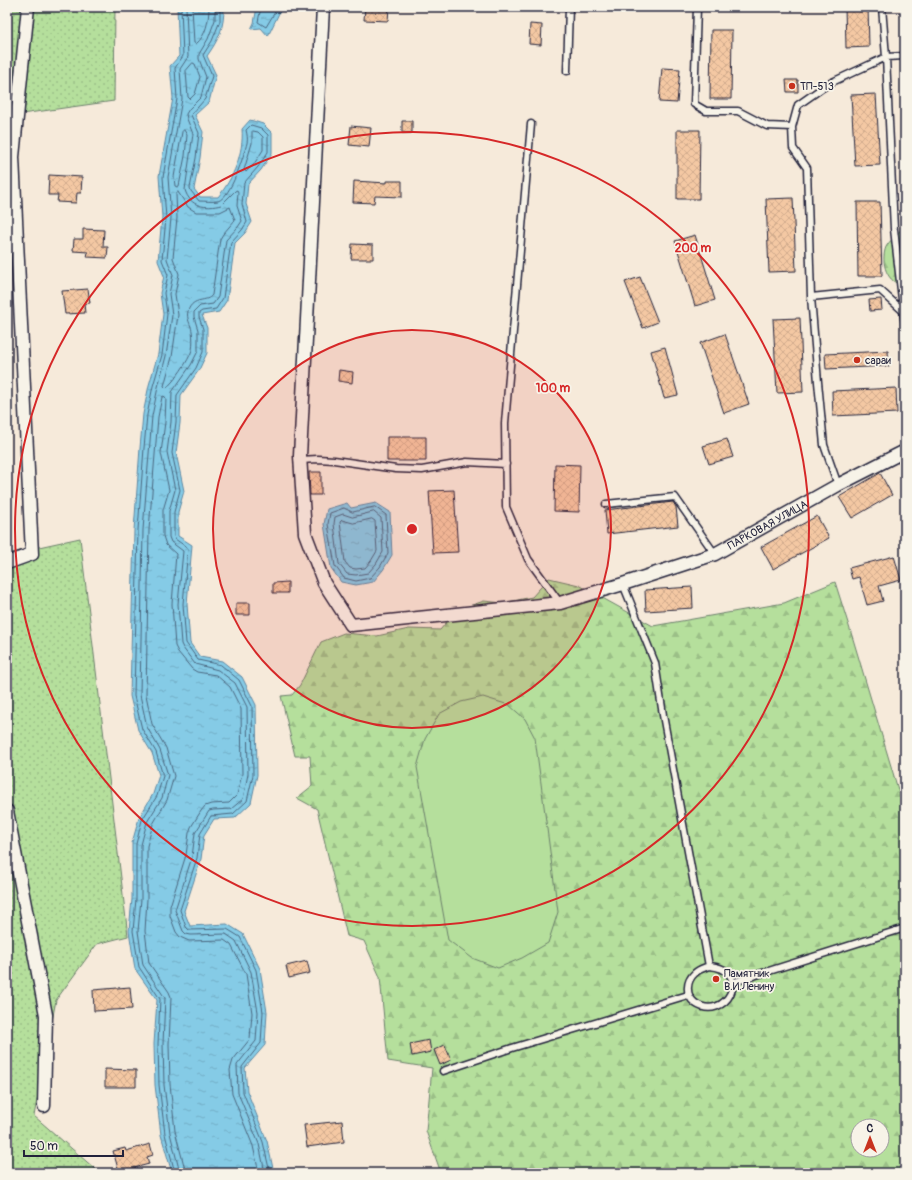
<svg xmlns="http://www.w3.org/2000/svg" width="912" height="1180" font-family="Pangolin,sans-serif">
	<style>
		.grass { fill: url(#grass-dots); stroke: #6c806c }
		.forest { fill: url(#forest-firs); stroke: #6c806c; fill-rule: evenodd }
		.garden { fill: #b5df9c; stroke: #6c806c }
		.water { fill: url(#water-ripples); stroke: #5d87a2 }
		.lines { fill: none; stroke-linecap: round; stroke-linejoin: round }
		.shore { stroke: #4a667f; stroke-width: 1 }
		.building { fill: url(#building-cross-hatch); stroke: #22223b }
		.service-casing { stroke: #22223b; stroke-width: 9 }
		.minor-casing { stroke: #22223b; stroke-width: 15 }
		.service { stroke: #f7f3e8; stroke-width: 6 }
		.minor { stroke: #f7f3e8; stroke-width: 12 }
		.ring { fill: none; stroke: #d62828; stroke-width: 2 }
		.poi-dot { fill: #c8321e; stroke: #f7f3e8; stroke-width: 1.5 }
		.labels { text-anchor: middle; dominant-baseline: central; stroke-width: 3.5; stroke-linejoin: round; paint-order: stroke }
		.poi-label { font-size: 11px; fill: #22223b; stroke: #f7f3e8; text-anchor: start }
		.street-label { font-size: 11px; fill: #22223b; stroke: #f7f3e8 }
		.centre { fill: #d62828; stroke: #f7f3e8; stroke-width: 2 }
		.ring-label { font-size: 12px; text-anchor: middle; font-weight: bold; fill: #d62828; stroke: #f7f3e8; stroke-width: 3.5; stroke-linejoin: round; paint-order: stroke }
	</style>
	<defs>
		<pattern id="grass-dots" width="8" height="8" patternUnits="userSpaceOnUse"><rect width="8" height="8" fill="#b5df9c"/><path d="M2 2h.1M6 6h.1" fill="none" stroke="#9bbf87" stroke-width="1.8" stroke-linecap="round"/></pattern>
		<pattern id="forest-firs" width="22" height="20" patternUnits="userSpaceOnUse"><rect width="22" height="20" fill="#b5df9c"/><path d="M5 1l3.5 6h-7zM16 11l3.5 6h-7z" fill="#9bbf87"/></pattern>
		<pattern id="water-ripples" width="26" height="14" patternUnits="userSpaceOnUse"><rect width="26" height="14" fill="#85cbe6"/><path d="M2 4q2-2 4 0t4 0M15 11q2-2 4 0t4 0" fill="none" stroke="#73aec6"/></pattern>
		<pattern id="building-cross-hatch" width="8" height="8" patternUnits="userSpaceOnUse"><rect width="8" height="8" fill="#f4c8a3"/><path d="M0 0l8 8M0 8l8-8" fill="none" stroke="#d1ac8d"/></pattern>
	</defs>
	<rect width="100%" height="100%" fill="#f6eada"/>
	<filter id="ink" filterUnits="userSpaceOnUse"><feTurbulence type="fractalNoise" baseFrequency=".025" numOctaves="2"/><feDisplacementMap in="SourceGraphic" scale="8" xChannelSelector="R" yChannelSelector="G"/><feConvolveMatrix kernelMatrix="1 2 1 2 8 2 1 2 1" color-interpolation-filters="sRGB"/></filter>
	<g filter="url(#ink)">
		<!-- grass -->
		<path class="grass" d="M7,7H115L114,101L7,116Z
			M80,538L128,936L97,944L56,1000L34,1116L94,1168L97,1173H7V554Z"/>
		<!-- forest -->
		<path class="forest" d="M905,210V285C887,285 880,262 886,247C889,240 897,237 900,231C903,224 901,217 905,210Z
			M549,578L579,585L653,626L784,603L835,582L853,639L905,813V1173L733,1172V1173H441L426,1131L432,1068L388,1061L380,977L364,941L347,936L317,809L297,798L312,786L310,756H295L281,696L292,695L300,685L321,642L344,633L377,636L409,629L440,630L457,610L484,601L503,603L532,597ZM858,1126H882V1150H858Z"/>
		<!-- garden -->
		<path class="garden" d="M483,697L509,705L525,719L535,738L558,912L548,943L522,958L498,968L472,958L448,940L417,767L425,739L439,714L461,702Z"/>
		<!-- water -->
		<path class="water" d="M177,7H224C224,28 219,39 207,56L216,75L209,102L195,115L203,132L200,158L194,189L200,197H218C233,179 244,153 242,129L250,120L263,124L272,133V153L261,170L248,184L246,204L252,222L245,233L235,243L227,300L219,312L202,315L207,328V353L199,370L181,395L180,423L176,453L184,491L178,512V536L192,545L187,604L190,643L200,657L222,661L242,677L256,705L257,775L251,803L235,818L214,819L204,835L201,859L184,911L190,926L227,924L243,934L260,969L267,1012L265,1045L245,1068L247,1091L267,1141L274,1173H172L161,1135L155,1085L154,1044L157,1000L135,969L129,931L132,899V843L139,818L153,794L159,775L152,753L138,730L130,696L134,530L140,448L143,414L149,385L158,354L163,314L160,293L164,276L158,261L162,217L159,176L173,98L170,66L179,56Z
			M257,7H282L268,36L261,28L251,29L254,23Z
			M347,503L351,508L376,503L390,512L392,555L383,570L373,582L356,585L341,582L331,568L324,524L327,509Z"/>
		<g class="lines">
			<!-- shore -->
			<path class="shore" d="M192,7L194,43L196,44C206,36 209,20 209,7
				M215,7V20L208,39L199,54V59L206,77L201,97L189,109L186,114L187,119L193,134L185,190C190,207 206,209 221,205L235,191L237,190L238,192L237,206L242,221L238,227L226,240L218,297L213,304L200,306L194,312V317L198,330V351L191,365L172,392L171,422L167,452L175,490L169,511V537L171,542L183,551L178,604L181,644L183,648L195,664L218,670L235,683L247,707L248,774L243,799L231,809L213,810L209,811L195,833L192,857L175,910L183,931L186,934L191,935L226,934L236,941L251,972L258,1012L256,1041L237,1065L238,1093L259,1144L265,1173
				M220,7V21L212,41L203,55L212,76L205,99L191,115L199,133L196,158L190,188L191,191L199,201C205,201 213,202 218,201C231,197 244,155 247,143C248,139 247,134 246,130L251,125L261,128L268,135V152L258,167L244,183L242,204L247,222L242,230L231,242L223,298L216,309L202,311L199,313V317L203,329V352L196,368L177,395L176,422L172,453L180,490L174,512V536L175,539L188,548L183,604L186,643L198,660L221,665L239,680L252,706L253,775L247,801L233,814L211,816L200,834L197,858L180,910L186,927L189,930L227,929L240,937L256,970L263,1012L261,1043L242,1067L243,1092L263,1142L270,1173
				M261,7L258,22L266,27L278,7
				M193,63L195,64L200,77L195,94L190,99L188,97L186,71Z
				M184,130L187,135L185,156L179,186L177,187L175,186L174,177L182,132Z
				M253,131L258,132L263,137V150L254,164L246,172L244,170L252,143V132Z
				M178,192L188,207L196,212H220L230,207L235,220L223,234L220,239L212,295C207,303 193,296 188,311C186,319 191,324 192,331C193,337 193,345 192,350C189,360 174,382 166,388L164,386L172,357L178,315L175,294L179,274L173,258L177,218L176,194Z
				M375,507L386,515L388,553L380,567L370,578L356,581L344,578L335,566L328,524L330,513L344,508L352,512Z
				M374,512L381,518L383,552L376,564L368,573L356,575L347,574L339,564L334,524L335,517L343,514L352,517Z
				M372,519L375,521L377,551L371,561L365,568L356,569L350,568L345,562L340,522L342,520L353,523Z
				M175,1173L165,1134L159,1085L158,1044L160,999L139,967L133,931L136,899V844L142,820L157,796L163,776L156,752L142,729L134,696L138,530L144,448L147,415L153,386L162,355L167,314L164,293L168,275L162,260L166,218L163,177L177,99L175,68L183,56L181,7
				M180,1173L170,1133L164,1085L163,1044L165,998L143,965L138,931L141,899V845L147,822L162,798L168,775L160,750L147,727L140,695L143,530L152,416L158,387L166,356L172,315L169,294L173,275L167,259L171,218L168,177L182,99L180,69L188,57L186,7
				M186,1173L175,1131L170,1084L169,1044L171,997L169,992L149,963L145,931L147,899V846L153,824L167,800L174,776L166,748L152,724L146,695L149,530L158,417L162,397L164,396L166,398L165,422L161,453L169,490L163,510V536L166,545L176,554L172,604L175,646L178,652L192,669L197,672L216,675L230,687L241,709L242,774L237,795L229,803L211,804L205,806L201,811L191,827L189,833L186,855L170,906V916L176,932L180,937L189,941L224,940L231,945L246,974L252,1013L250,1039L233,1060L230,1070L232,1094L253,1146L259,1173"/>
		</g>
		<!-- building -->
		<path class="building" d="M365,7H389L388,21L364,20Z
			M845,7H868L869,47L846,48Z
			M530,24L542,25L541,45L529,44Z
			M711,30H732L731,99H710Z
			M662,68L680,69L677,103L659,102Z
			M786,80H798V92H787Z
			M876,94L880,165L855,166L851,95Z
			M402,121H412V133H402Z
			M351,126L371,128L369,147L349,145Z
			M677,130H700L699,199H677Z
			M49,175L82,177L81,193H77L76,203L57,202L58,195H48Z
			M354,181L387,183V181H402V197L375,196L374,203L353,202Z
			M793,198L796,271L769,272L766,199Z
			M857,202H880L882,276H858Z
			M83,229L104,230L103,247H108L107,258L87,257L88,252L73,251L74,239H83Z
			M695,235L715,300L695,306L675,241Z
			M352,244L373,245V259H351Z
			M640,277L658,322L643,328L625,282Z
			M88,289L90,303L84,304L85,313L65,314L62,291Z
			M881,299L882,310L870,311L869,300Z
			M800,318L803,392L777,393L773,319Z
			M725,334L749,404L724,413L700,343Z
			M665,347L678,395L664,398L651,351Z
			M888,351L889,366L826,369L825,354Z
			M339,370L353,372L352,383L338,381Z
			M896,388L897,413L833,416L832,391Z
			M387,437H426V461H387Z
			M727,439L733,457L709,464L703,446Z
			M555,464L580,465L579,512L554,511Z
			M309,472H321V495H310Z
			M880,473L892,495L852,518L839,497Z
			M454,490L458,552L433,553L429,491Z
			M673,502L676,507L678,526L607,534L605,510Z
			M817,516L829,538L773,569L761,547Z
			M894,556L901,580L879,586L883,601L867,605L859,577L852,579L849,568Z
			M288,582V593H273V583Z
			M692,587L693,608L646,611L645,590Z
			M236,603H250V615H236Z
			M307,961L310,973L289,978L286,966Z
			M130,987L132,1009L94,1011L93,990Z
			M429,1040L431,1052L412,1056L410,1044Z
			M445,1045L451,1060L440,1065L434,1050Z
			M105,1069L136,1070V1087H105Z
			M342,1121L344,1142L307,1147L304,1125Z
			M150,1144L153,1155L147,1157L149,1164L119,1172L113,1151L125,1148L126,1151Z"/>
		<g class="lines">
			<defs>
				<path id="service" d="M697,7L694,104L706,111H738L767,126L792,127L798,105L828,84L886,57L905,56
					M882,7L886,57L894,229L905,326
					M567,71L569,7
					M531,124L505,423L506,507L528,559L560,603
					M792,127L793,148L807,168L811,297L818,382L824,445L838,485
					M811,297L880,290L903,311
					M300,460L318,459L334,460L396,469L422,470L467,462L506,464
					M606,504L675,497L715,554
					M623,584L655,663L663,715L709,966
					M709,966C755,969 725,1024 695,1003C685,995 686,981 695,973C699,969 704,968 709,966Z
					M734,982L905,928
					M443,1071L512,1048L688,995"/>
				<g id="minor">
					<path id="s1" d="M323,7L300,456L305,533L324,583L351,625L560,603L623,584L715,554L838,485L905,451"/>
					<path d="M7,563L32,554L13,157L28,7"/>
					<path d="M7,811L46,1015L44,1106"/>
				</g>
			</defs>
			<!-- service casing -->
			<use href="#service" class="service-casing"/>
			<!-- minor casing -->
			<use href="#minor" class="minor-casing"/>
			<!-- service -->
			<use href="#service" class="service"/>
			<!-- minor -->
			<use href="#minor" class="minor"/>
		</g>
	</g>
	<!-- distance rings -->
	<circle cx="412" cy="529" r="199" fill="#d62828" fill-opacity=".12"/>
	<g class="ring">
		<circle cx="412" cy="529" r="199"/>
		<circle cx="412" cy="529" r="397"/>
	</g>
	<!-- markers -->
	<g class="poi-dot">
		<circle cx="792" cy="86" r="4"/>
		<circle cx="857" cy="360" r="4"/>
		<circle cx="716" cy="979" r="4"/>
	</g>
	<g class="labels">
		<!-- poi labels -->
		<g class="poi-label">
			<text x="800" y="86">ТП-513</text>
			<text x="865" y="360">сараи</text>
			<text x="724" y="973">Памятник<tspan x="724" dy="13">В.И.Ленину</tspan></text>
		</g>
		<!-- street labels -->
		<g class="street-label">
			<text stroke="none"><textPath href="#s1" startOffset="1063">ПАРКОВАЯ УЛИЦА</textPath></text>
		</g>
	</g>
	<circle cx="412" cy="529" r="6" class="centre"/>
	<g class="ring-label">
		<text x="693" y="252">200 m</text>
		<text x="553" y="392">100 m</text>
	</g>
	<!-- margin -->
	<rect width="912" height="1180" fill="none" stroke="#f7f3e8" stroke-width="24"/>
	<rect x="12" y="12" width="888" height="1156" fill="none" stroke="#22223b" stroke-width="1.5" filter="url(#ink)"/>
	<!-- north arrow -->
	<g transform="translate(870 1138)"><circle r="19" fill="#f7f3e8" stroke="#a29fa3"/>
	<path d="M0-3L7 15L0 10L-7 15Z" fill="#c8321e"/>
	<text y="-6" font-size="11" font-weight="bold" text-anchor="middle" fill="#22223b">С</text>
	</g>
	<!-- scale -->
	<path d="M24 1150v6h99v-6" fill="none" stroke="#22223b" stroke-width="2"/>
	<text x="30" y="1150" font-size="12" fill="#22223b" stroke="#f7f3e8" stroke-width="3" paint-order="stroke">50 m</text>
</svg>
